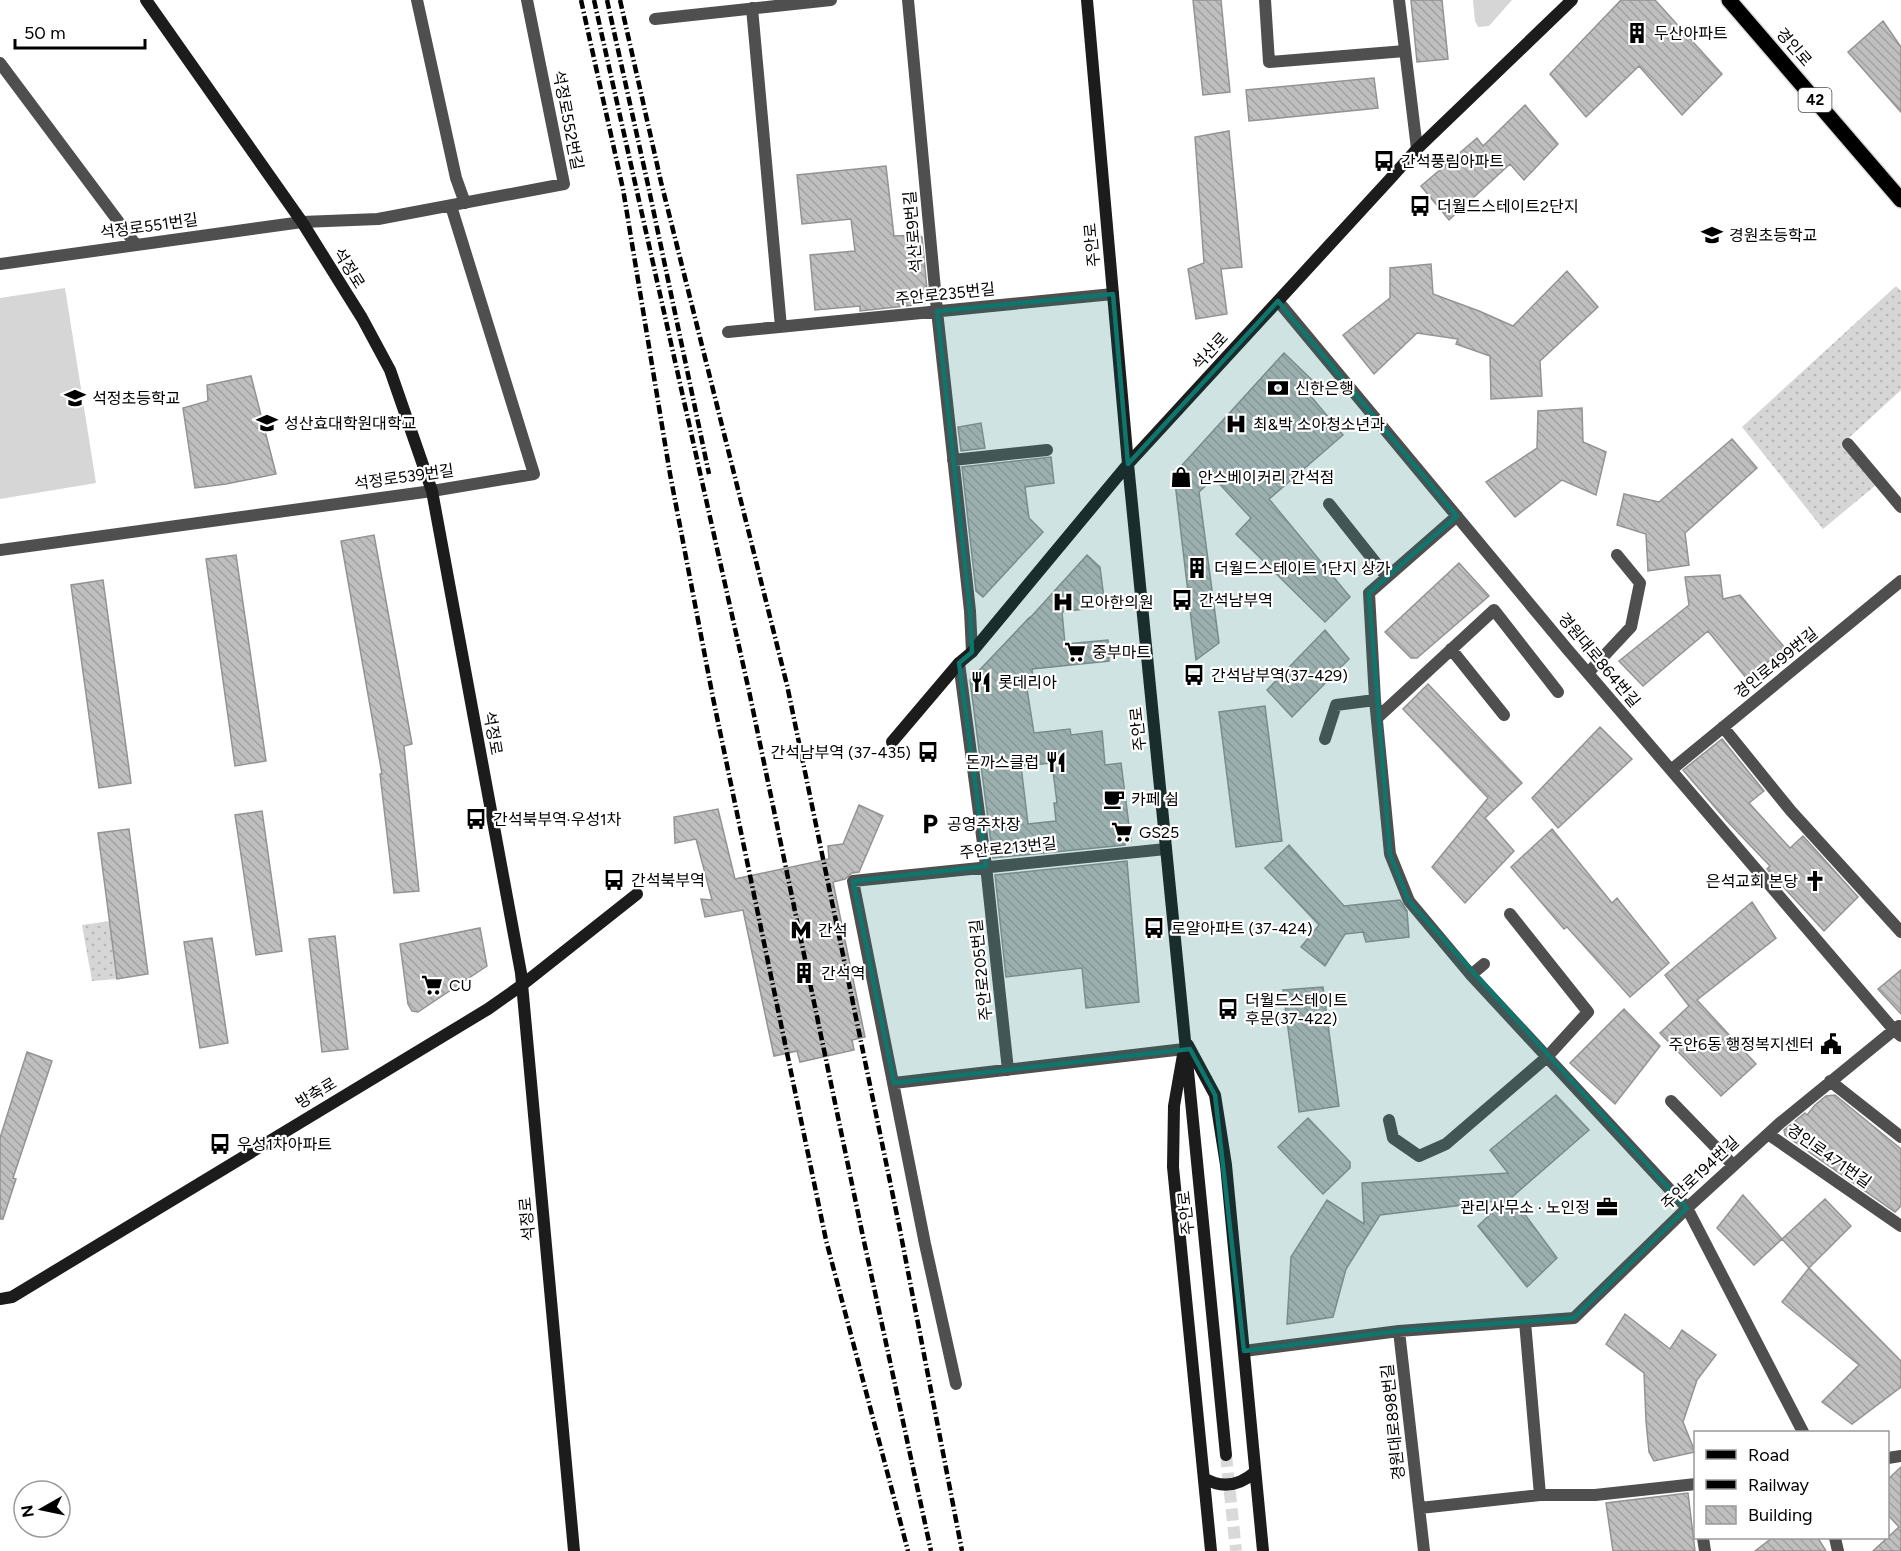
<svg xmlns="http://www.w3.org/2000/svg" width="1901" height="1551" font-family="Figtree,'Noto Sans KR',sans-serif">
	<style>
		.grass { fill: url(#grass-dots) }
		.garden { fill: #d6d6d6 }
		.building { fill: url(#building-back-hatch); stroke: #939393; stroke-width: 1.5; fill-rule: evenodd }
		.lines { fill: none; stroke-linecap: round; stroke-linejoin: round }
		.secondary-tunnel { stroke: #d9d9d9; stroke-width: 12; stroke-dasharray: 12 6; stroke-linecap: butt }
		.primary-casing { stroke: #dbdbdb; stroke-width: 18 }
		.street { stroke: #4f4f4f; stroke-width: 12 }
		.secondary { stroke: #1c1c1c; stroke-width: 12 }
		.primary { stroke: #000; stroke-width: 15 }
		.rail { stroke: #000; stroke-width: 4.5; stroke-dasharray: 9 3 1.5 3; stroke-linecap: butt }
		.marked { fill: #0f766e; fill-opacity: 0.2; stroke: #0f766e; stroke-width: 4.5; stroke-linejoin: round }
		.labels { text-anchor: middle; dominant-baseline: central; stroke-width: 4.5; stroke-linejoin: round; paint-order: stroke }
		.shield { fill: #fff; stroke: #4c4c4c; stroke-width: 1.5 }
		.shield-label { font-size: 15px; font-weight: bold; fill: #000 }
		.poi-label { font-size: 16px; fill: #000; stroke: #fff; text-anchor: start }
		.street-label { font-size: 16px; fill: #000; stroke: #fff }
	</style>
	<defs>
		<pattern id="grass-dots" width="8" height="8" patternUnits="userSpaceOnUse" patternTransform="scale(1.5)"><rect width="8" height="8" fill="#d6d6d6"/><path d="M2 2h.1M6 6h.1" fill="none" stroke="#b6b6b6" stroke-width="1.8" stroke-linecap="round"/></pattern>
		<pattern id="building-back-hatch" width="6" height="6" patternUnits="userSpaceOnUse" patternTransform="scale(1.5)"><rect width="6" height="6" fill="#bfbfbf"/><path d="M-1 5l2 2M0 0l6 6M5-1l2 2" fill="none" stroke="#a2a2a2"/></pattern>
	</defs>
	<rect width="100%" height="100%" fill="#fff"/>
	<!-- grass -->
	<path class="grass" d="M1896,286L1901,291V390L1841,445L1876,485L1823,529L1742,427Z
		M110,921L117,979L92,981L82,925Z"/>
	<!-- garden -->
	<path class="garden" d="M1473,0H1512L1489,26L1478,27L1475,21Z
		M65,288L96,483L0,499V298Z"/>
	<!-- building -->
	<path class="building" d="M1193,0H1221L1230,92L1203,95Z
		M1411,0H1442L1448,59L1417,62Z
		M1621,0H1655L1722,74L1682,115L1639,66L1586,117L1550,74Z
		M1883,21L1901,47V112L1848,52Z
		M1374,78L1378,108L1249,121L1246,90Z
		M1525,105L1558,144L1524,180L1510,164L1449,220L1421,186L1477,138L1483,146Z
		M1229,131L1242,267L1221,269L1227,314L1196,319L1188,269L1204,263L1195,137Z
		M886,166L894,236L918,235L922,237L928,300L924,304L860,311V306L815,310L810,255L855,251L851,219L802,224L797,175Z
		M1431,264L1433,294L1479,311L1513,326L1567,271L1598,307L1540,361L1542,396L1491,399L1490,356L1456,344L1458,339L1417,333L1374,374L1343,335L1390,298V268Z
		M1284,353L1312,380L1304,388L1343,435L1269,499L1350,597L1325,622L1236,534L1251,518L1214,478L1199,492L1219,643L1196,660L1174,474Z
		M251,376L276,474L226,484L195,488L183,408L208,401L207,385Z
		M1582,408L1583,442L1606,452L1596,495L1562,480L1515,517L1486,482L1537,448L1538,411Z
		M981,423L985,448L961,451L958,427Z
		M1732,439L1757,468L1685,533L1689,565L1648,571L1646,534L1617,525L1624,494L1659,502Z
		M1051,457L1054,483L1025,487L1029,518L1043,532L983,597L976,591L962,467Z
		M374,535L412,744L404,746L419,891L394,893L380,774H382L341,541Z
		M236,555L266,761L235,766L206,559Z
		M1087,555L1100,567L1105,606L1062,612L1065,644L1108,640L1109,661L1032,669L1034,684L1027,689L1034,733L1070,729L1071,735L1102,731L1105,765L1121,763L1131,841L1125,842V845L993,858L970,680L1029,618V619ZM1052,763L1057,803H1054L1056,821L1028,824L1021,766Z
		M1459,563L1489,596L1417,658H1411L1385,632Z
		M1720,575L1723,599L1740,595L1785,648L1747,679L1708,631L1643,686L1619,661L1689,605L1685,577Z
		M103,580L131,783L99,788L71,585Z
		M1325,630L1349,659L1292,717L1267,690Z
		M1428,684L1522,783L1485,818L1514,851L1465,903L1432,867L1488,798L1403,709Z
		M1265,706L1282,841L1236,847L1219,712Z
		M1600,727L1632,759L1558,828L1532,798Z
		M1722,739L1764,791L1749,803L1790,848L1803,836L1858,897L1824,931L1776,879L1767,869L1770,866L1726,820L1683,770Z
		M859,805L883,816L859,872L852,873L845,879L833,882L865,1037L852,1040L854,1050L800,1062L797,1051L774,1056L743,910L705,917L701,899L712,900L696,839L675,843L674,817L718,809L735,879L829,859L828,846L843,844Z
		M262,811L282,951L256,955L235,815Z
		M129,829L148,974L117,979L98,833Z
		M1552,829L1612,903L1617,898L1669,963L1630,997L1567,927L1564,929L1511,867Z
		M1289,845L1344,906L1400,900L1407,911L1409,937L1366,942L1363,932L1345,934L1325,966L1301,947L1319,925L1265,868Z
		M1127,861L1139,1002L1086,1008L1082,968L1006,977L995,875Z
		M1752,902L1776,938L1697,1000L1756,1064L1721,1096L1660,1033L1689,1006L1665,975Z
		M480,928L487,966L418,1012L412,1011L408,1004L400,944Z
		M335,936L348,1049L322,1052L309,939Z
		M212,938L228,1043L200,1048L184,942Z
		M1901,970V1014L1878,989Z
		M1323,987L1339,1106L1299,1112L1283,990Z
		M1624,1009L1660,1046L1615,1104L1570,1063Z
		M27,1052L52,1061L13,1178L16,1179L3,1219H0V1138Z
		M1556,1095L1589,1130L1512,1197L1557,1258L1527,1287L1478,1226L1505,1200L1380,1215L1346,1269L1333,1317L1287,1324L1291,1257L1327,1200L1364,1224L1362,1183L1508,1173L1490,1150Z
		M1835,1095L1901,1149V1206L1895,1212L1785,1135L1784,1130L1805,1113L1807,1115L1815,1105L1826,1096Z
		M1308,1118L1350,1162V1168L1323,1194L1278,1147Z
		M1743,1195L1782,1239L1754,1265L1717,1228Z
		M1825,1199L1851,1226L1809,1268L1782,1239Z
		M1809,1268L1901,1361V1387L1852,1424L1822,1402L1859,1365L1782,1302Z
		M1625,1314L1670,1349L1682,1330L1716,1355L1697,1380L1683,1422L1695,1452L1654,1461L1649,1452L1646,1421L1644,1373L1606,1344Z
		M1901,1467V1551H1873L1899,1527L1887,1514V1480Z
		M1688,1493L1695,1551H1613L1606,1503Z
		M1772,1538H1818L1826,1551H1755Z"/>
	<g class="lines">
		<!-- secondary-tunnel -->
		<path class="secondary-tunnel" d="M1226,1455L1236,1551"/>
		<defs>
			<path id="primary" d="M1729,0L1901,200"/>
		</defs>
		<!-- primary casing -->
		<use href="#primary" class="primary-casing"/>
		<!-- street -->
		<path class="street" d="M417,0L456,178L465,203
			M908,0L937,311L970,611L972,652
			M1265,0L1269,62L1405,51
			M1399,0L1417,149
			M752,8L781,327
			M655,19L831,0
			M0,63L136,245
			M0,264L302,222L378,219L564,184L527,0
			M1278,301L1568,650L1894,1030L1901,1036
			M728,332L1113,294
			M1848,444L1901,507
			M953,460L1047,450
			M1329,504L1387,577
			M1457,516L1369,593L1375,700L1390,854L1409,901L1471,975L1687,1208L1803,1432
			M0,550L432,491L534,474L451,206
			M1451,649L1504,715
			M959,663L986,866L1008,1070
			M1588,673L1631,627L1640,583L1617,555
			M1377,718L1494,610L1558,692
			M1723,727L1791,811L1901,932
			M1325,739L1336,705L1375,700
			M1671,770L1901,581
			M1471,975L1484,964
			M1830,1081L1901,1137
			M894,1083L1184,1049
			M1671,1101L1733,1165
			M1389,1120L1393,1138L1419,1156L1446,1144L1547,1057L1588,1012L1510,914
			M1768,1134L1901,1226
			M1525,1322L1540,1495
			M1399,1331L1424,1551
			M1244,1351L1399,1331L1574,1318L1687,1208L1780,1123L1899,1026
			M956,1384L925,1244L853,881L1166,849
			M1888,1458L1901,1456
			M1420,1508L1540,1495H1595L1696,1484
			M1703,1538L1705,1551
			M1835,1538L1838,1551"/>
		<!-- secondary -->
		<path class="secondary" d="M146,0L302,222L362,318L390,370L432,491L521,973L574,1551
			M1087,0L1128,464L1226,1455
			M892,742L959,663L972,652L1128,464L1390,179L1417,149L1572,0
			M1188,1045L1215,1095L1226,1165L1263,1551
			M1183,1055L1174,1106L1173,1167L1211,1551
			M0,1299L12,1297L488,1009L522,985L637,894
			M1204,1478C1222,1489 1239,1486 1255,1472"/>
		<!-- primary -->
		<use href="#primary" class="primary"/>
		<!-- rail -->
		<path class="rail" d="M581,0L623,189L670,474L713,698L826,1240L908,1551
			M594,0L749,691L862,1232L931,1551
			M607,0L648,185L709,474
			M620,0L661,182L787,685L899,1225L962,1551"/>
	</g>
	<!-- marked area -->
	<path class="marked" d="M1113,294L1128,464L1278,301L1457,516L1369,593L1390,854L1409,901L1687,1208L1574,1318L1399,1331L1244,1351L1215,1095L1190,1049L894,1083L853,881L986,866L959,663L972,652L970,611L937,311Z"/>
	<!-- icons -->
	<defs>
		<symbol id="building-bare" viewBox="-9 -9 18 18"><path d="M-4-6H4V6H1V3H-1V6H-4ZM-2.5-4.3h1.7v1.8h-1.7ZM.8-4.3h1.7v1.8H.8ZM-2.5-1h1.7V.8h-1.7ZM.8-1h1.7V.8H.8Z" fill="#000" stroke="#fff" stroke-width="2.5" paint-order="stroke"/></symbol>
		<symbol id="bus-bare" viewBox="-9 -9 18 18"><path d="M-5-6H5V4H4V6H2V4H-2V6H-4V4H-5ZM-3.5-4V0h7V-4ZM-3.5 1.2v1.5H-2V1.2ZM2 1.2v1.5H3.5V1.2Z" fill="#000" stroke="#fff" stroke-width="2.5" paint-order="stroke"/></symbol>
		<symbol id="school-bare" viewBox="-9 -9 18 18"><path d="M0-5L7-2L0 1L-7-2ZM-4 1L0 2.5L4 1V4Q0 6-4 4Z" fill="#000" stroke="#fff" stroke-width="2.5" paint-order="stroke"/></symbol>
		<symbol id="bank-bare" viewBox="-9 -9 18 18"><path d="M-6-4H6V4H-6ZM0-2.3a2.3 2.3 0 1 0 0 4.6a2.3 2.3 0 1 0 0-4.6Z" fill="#000" stroke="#fff" stroke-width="2.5" paint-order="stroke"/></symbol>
		<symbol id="hospital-bare" viewBox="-9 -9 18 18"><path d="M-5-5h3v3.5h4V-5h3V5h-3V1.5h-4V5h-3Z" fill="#000" stroke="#fff" stroke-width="2.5" paint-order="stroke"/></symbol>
		<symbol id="shop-bare" viewBox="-9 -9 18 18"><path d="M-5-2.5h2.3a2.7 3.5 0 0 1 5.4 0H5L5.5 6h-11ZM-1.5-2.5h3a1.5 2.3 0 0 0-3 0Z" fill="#000" stroke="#fff" stroke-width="2.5" paint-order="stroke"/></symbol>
		<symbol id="supermarket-bare" viewBox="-9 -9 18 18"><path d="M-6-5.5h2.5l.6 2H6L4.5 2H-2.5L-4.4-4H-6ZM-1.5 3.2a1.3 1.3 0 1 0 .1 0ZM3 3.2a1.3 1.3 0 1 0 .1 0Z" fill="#000" stroke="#fff" stroke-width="2.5" paint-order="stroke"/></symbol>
		<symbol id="restaurant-bare" viewBox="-9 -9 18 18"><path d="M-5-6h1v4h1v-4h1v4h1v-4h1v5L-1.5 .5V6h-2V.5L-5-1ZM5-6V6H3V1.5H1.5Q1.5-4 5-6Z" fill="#000" stroke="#fff" stroke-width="2.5" paint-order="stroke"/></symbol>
		<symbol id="cafe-bare" viewBox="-9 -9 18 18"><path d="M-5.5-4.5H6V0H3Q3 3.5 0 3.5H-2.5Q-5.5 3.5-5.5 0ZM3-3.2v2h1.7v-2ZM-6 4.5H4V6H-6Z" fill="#000" stroke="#fff" stroke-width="2.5" paint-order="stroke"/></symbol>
		<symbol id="parking-bare" viewBox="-9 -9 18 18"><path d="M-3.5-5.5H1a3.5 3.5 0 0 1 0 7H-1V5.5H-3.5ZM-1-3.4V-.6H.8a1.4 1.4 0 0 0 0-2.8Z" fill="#000" stroke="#fff" stroke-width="2.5" paint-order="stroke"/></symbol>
		<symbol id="church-bare" viewBox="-9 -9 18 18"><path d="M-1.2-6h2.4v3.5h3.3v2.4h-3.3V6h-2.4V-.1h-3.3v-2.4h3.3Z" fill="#000" stroke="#fff" stroke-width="2.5" paint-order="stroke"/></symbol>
		<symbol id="metro-bare" viewBox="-9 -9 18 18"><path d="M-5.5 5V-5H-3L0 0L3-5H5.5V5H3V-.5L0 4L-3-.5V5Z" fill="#000" stroke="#fff" stroke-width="2.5" paint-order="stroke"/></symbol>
		<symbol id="civic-bare" viewBox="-9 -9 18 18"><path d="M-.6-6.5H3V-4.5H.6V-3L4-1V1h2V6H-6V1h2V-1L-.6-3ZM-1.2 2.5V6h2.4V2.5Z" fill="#000" stroke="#fff" stroke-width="2.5" paint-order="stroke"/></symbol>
		<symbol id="office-bare" viewBox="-9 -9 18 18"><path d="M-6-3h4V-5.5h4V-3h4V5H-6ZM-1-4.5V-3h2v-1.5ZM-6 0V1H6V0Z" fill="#000" stroke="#fff" stroke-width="2.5" paint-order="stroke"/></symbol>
	</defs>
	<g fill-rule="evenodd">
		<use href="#building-bare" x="1622" y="18" width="30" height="30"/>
		<use href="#bus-bare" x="1369" y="146" width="30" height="30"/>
		<use href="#bus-bare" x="1405" y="191" width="30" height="30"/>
		<use href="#school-bare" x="1697" y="220" width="30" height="30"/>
		<use href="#bank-bare" x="1263" y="373" width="30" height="30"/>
		<use href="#school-bare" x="60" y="383" width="30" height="30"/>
		<use href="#school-bare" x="252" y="408" width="30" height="30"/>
		<use href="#hospital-bare" x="1221" y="409" width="30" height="30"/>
		<use href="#shop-bare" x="1166" y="462" width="30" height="30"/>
		<use href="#building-bare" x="1182" y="553" width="30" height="30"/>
		<use href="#bus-bare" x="1167" y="585" width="30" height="30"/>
		<use href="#hospital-bare" x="1048" y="587" width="30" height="30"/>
		<use href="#supermarket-bare" x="1060" y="637" width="30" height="30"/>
		<use href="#bus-bare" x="1179" y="660" width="30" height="30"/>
		<use href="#restaurant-bare" x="966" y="667" width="30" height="30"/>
		<use href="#bus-bare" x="913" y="737" width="30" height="30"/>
		<use href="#restaurant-bare" x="1041" y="747" width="30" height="30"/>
		<use href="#cafe-bare" x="1099" y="784" width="30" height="30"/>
		<use href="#bus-bare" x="461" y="804" width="30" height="30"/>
		<use href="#parking-bare" x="915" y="809" width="30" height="30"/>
		<use href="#supermarket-bare" x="1107" y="817" width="30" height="30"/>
		<use href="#bus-bare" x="599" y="865" width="30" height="30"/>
		<use href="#church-bare" x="1800" y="866" width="30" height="30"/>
		<use href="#bus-bare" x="1139" y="913" width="30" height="30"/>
		<use href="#metro-bare" x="786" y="915" width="30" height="30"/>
		<use href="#building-bare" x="789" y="958" width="30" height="30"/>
		<use href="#supermarket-bare" x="417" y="970" width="30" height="30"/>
		<use href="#bus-bare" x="1213" y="994" width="30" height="30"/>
		<use href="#civic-bare" x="1816" y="1029" width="30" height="30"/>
		<use href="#bus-bare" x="205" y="1129" width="30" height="30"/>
		<use href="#office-bare" x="1592" y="1192" width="30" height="30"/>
	</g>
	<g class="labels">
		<!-- shield labels -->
		<rect class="shield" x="1798.5" y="88" width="33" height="24" rx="4.5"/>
		<g class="shield-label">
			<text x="1815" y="100">42</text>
		</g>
		<!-- poi labels -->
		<g class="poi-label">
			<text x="1654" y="33">두산아파트</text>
			<text x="1401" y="161">간석풍림아파트</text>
			<text x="1437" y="206">더월드스테이트2단지</text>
			<text x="1729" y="235">경원초등학교</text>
			<text x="1295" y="388">신한은행</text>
			<text x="92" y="398">석정초등학교</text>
			<text x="284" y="423">성산효대학원대학교</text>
			<text x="1253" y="424">최&amp;박 소아청소년과</text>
			<text x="1198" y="477">안스베이커리 간석점</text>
			<text x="1214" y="568">더월드스테이트 1단지 상가</text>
			<text x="1199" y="600">간석남부역</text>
			<text x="1080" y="602">모아한의원</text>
			<text x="1092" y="652">중부마트</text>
			<text x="1211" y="675">간석남부역(37-429)</text>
			<text x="998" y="682">롯데리아</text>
			<text x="911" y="752" text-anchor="end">간석남부역 (37-435)</text>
			<text x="1039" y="762" text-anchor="end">돈까스클럽</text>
			<text x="1131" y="799">카페 쉼</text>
			<text x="493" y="819">간석북부역·우성1차</text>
			<text x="947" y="824">공영주차장</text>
			<text x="1139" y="832">GS25</text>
			<text x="631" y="880">간석북부역</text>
			<text x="1798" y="881" text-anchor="end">은석교회 본당</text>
			<text x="1171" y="928">로얄아파트 (37-424)</text>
			<text x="818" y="930">간석</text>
			<text x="821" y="973">간석역</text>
			<text x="449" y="985">CU</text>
			<text x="1245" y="1000">더월드스테이트<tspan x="1245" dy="18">후문(37-422)</tspan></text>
			<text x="1814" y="1044" text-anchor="end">주안6동 행정복지센터</text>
			<text x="237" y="1144">우성1차아파트</text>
			<text x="1590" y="1207" text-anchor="end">관리사무소 · 노인정</text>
		</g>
		<!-- street labels -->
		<g class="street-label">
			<text transform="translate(1794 47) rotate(49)">경인로</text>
			<text transform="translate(568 120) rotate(79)">석정로552번길</text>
			<text transform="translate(149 226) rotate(-8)">석정로551번길</text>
			<text transform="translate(913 232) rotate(-95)">석산로9번길</text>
			<text transform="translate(1092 245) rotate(-95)">주안로</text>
			<text transform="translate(349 268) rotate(58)">석정로</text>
			<text transform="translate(945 294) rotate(-6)">주안로235번길</text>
			<text transform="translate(1210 351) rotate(-47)">석산로</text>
			<text transform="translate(404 477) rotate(-8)">석정로539번길</text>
			<text transform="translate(1599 660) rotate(50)">경원대로864번길</text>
			<text transform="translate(1776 663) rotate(-39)">경인로499번길</text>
			<text transform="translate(1138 729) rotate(-96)">주안로</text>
			<text transform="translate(493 733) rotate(80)">석정로</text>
			<text transform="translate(1008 848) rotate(-6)">주안로213번길</text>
			<text transform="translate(981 970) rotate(-96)">주안로205번길</text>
			<text transform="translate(316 1093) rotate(-31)">방축로</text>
			<text transform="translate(1829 1156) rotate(35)">경인로471번길</text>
			<text transform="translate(1700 1173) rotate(-43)">주안로194번길</text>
			<text transform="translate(1186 1213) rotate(-96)">주안로</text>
			<text transform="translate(527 1219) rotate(-95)">석정로</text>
			<text transform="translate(1393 1422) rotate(-96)">경원대로898번길</text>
		</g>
	</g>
	<!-- legend -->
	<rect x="1694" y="1431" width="195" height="108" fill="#ffffff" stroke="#999999" stroke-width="1.5"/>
	<rect x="1706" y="1450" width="30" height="9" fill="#000000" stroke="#999999" stroke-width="1.5"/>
	<text x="1748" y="1461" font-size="18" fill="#000000">Road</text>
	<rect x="1706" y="1480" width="30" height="9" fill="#000000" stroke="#999999" stroke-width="1.5"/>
	<text x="1748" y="1491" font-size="18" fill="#000000">Railway</text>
	<rect x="1706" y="1506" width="30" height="18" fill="url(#building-back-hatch)" stroke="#999999" stroke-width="1.5"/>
	<text x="1748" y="1521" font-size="18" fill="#000000">Building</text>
	<!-- north arrow -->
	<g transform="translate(42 1509) rotate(261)"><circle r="28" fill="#ffffff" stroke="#999999" stroke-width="1.5"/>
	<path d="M0-4.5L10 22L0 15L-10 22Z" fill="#000000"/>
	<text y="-9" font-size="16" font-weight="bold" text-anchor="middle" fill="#000000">N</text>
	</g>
	<!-- scale -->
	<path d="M15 39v9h130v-9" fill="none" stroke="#000000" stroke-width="3"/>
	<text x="24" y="39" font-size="18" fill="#000000" stroke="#ffffff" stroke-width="4.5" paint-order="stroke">50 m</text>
</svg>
